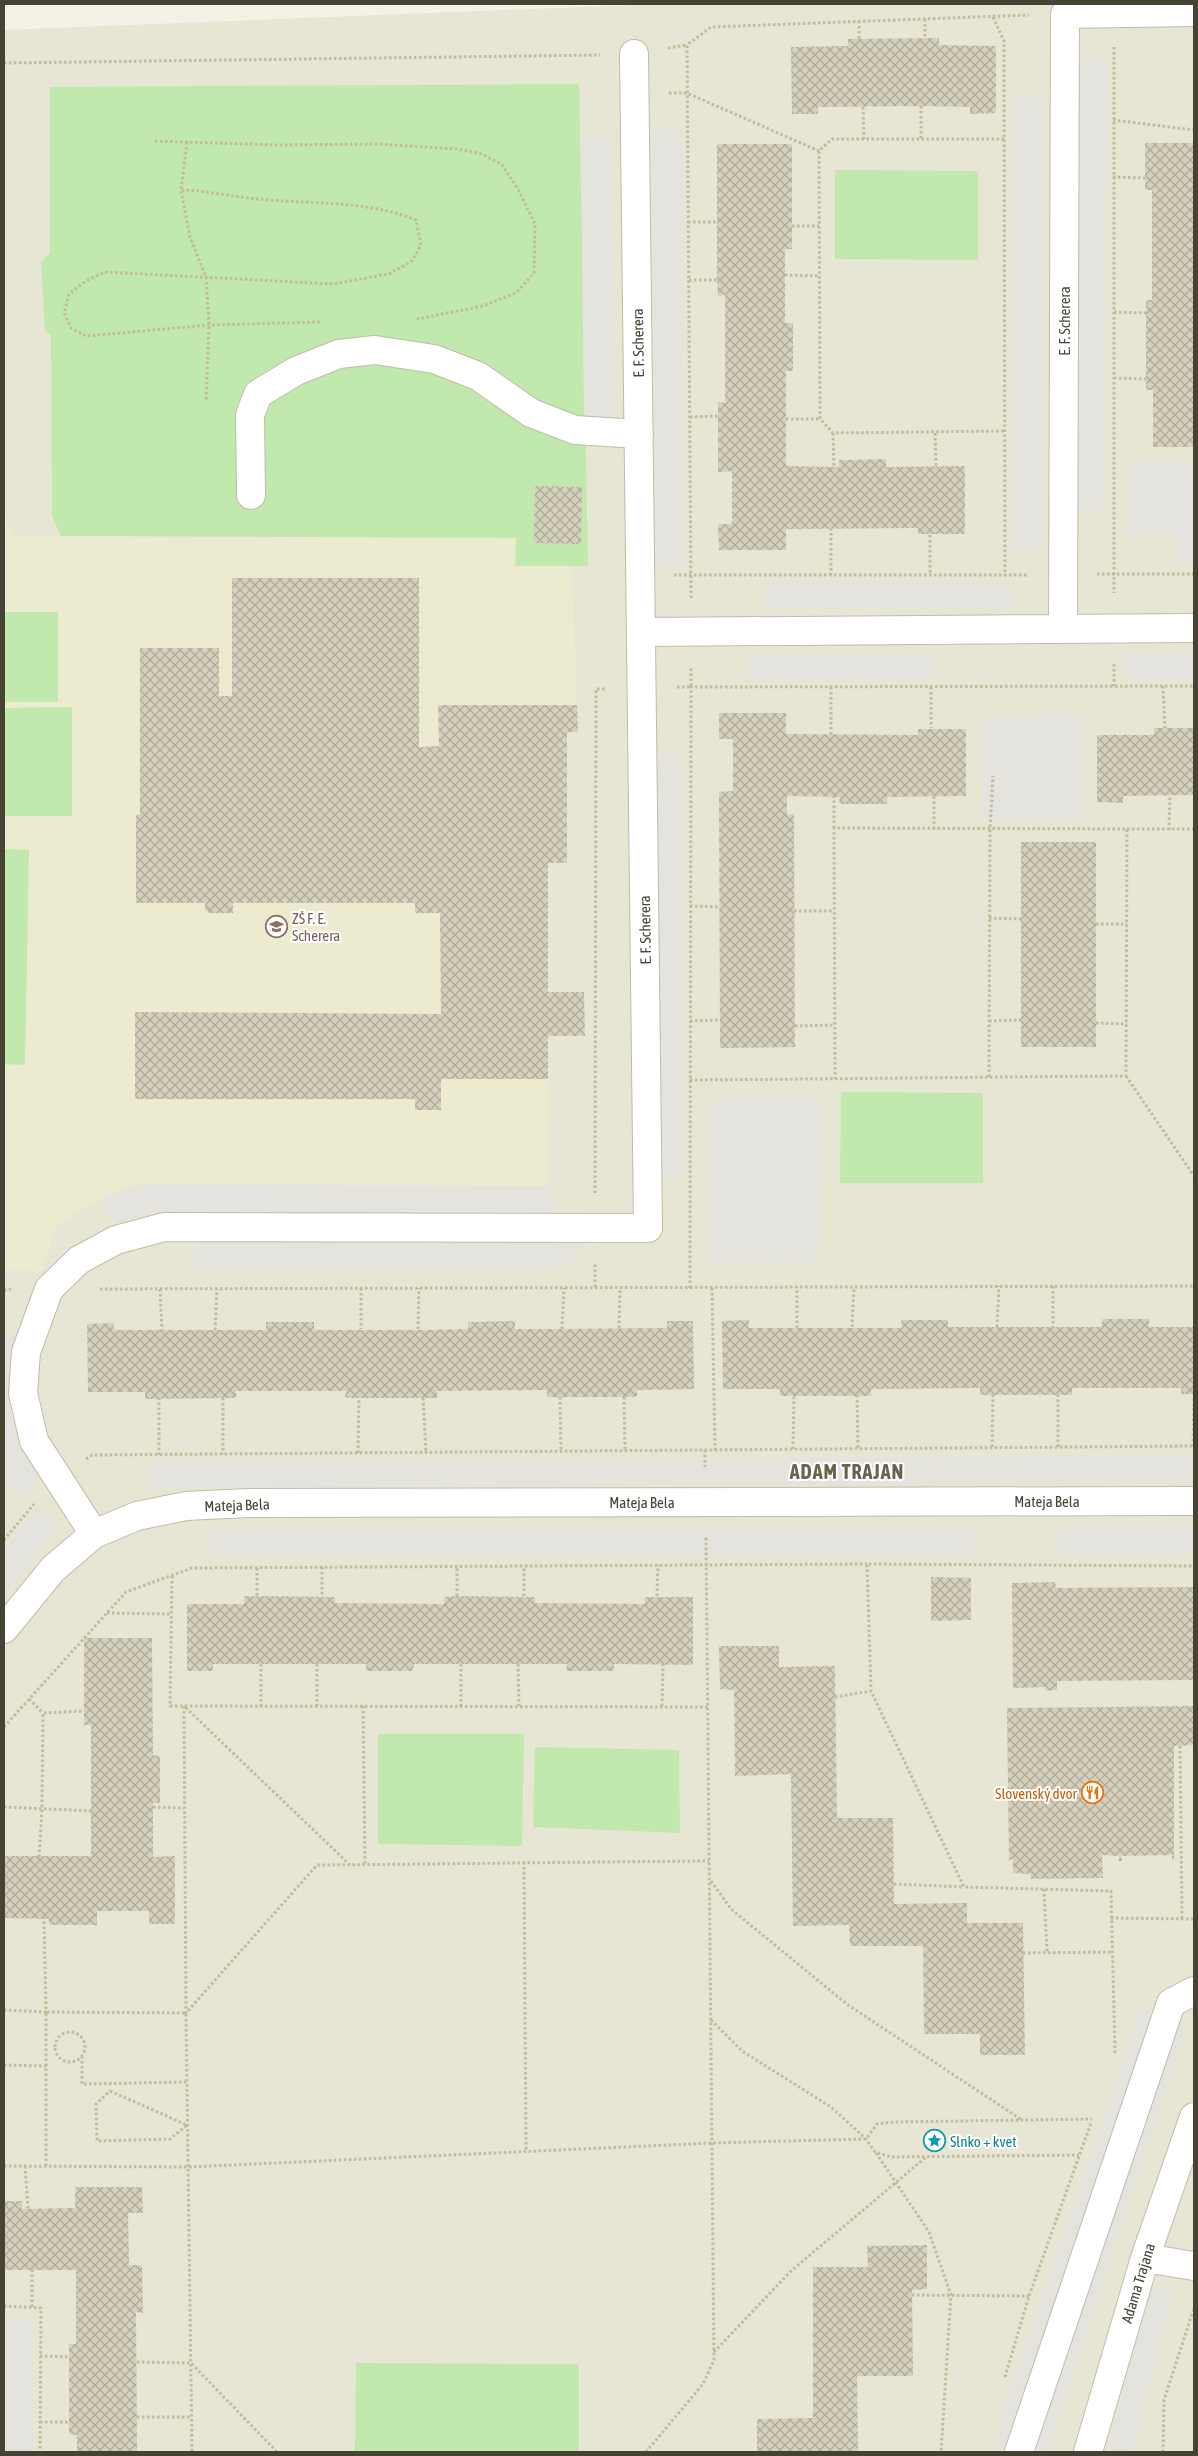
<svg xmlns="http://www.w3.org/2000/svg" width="1198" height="2456" font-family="'Asap Condensed',sans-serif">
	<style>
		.residential { fill: #e7e5d4 }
		.education { fill: #edebcf }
		.park { fill: #c1e8ad }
		.parking { fill: #e4e3de }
		.building { fill: url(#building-cross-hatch) }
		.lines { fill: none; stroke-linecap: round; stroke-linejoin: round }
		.minor-casing { stroke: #bfbca8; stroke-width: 30 }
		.path { stroke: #c1bb99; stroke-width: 3; stroke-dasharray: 2.5 2.5; stroke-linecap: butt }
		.minor { stroke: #fff; stroke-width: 28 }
		.labels { text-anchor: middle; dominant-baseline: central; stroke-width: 4; stroke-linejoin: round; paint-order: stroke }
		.street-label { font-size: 15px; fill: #464335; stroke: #fff }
		.education-label { font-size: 15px; fill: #785e54; stroke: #fff; text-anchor: start }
		.food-label { font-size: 15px; fill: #c56008; stroke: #fff; text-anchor: end }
		.culture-label { font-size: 15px; fill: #0d838f; stroke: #fff; text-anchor: start }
		.district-label { font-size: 20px; font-weight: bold; letter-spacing: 1px; fill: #69634c; stroke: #fff }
	</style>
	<defs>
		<pattern id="building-cross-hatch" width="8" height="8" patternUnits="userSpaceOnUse" patternTransform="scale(1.25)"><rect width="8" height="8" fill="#d5d0bb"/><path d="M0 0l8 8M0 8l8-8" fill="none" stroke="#afaa99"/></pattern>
	</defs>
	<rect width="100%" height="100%" fill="#f3f2e6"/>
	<!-- residential -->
	<path class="residential" d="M657,4H1194V2452H4V30Z"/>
	<!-- education -->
	<path class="education" d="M4,514L11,535L516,538V566H572L578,732H567V863H548V992H584L585,1036H548L547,1186L139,1184L102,1198L55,1227L42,1271L4,1270Z"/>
	<!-- park -->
	<path class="park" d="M579,84L588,566H515L516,538L61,536L52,516L51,335L45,331L41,262L50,253V87Z
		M835,170L978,171V260L835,259Z
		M4,612H58V702H4Z
		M72,707V816H4V708Z
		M4,849L29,850L25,1065L4,1064Z
		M841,1092L983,1093V1183H840Z
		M378,1734H524L522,1846L378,1844Z
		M535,1747L679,1750L680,1833L533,1827Z
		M356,2363L579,2364V2452H355Z"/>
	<!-- parking -->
	<path class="parking" d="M1076,60H1106L1104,510H1073Z
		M1012,97H1042L1041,553L1012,552Z
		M652,129H682L685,567H655Z
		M581,137H612L616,422L584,423Z
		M1128,461H1194V565H1179L1178,536H1128Z
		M765,581L1012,583V609L765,607Z
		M1125,653H1194V680H1126Z
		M749,656H933L932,681H749Z
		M1084,716L1085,818H982L981,718Z
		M655,752L682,754V1177H656Z
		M711,1100L820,1101L818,1263L709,1262Z
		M139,1184L547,1186L554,1215L158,1212L116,1222L102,1198Z
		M583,1240L569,1267L187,1268L199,1243Z
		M4,1333H15L6,1385L15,1435L37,1482L15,1497L4,1472Z
		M1194,1456V1483L149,1488V1462Z
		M37,1508L59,1527L4,1593V1548Z
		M1194,1525V1553L1057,1555V1527Z
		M975,1528V1554L210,1556V1530Z
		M1142,2008L1188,2021L1046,2452H994L1008,2395Z
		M1148,2287L1173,2293L1133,2452H1107Z
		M4,2320H32L33,2452H4Z"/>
	<!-- building -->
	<path class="building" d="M939,38V45L996,46V113L970,114V107L926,106L818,107V114H792L791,47L848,46V39Z
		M1145,143H1194V447H1153V390H1146V300H1152V190H1145Z
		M717,144H792V249H785V323H793V371H786V466L839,467V460L886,459V467L965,466V534H918V528L786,529V550H719L718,524H732V471L718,472V402L725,403V295L718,296L717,280Z
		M535,486L582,487L581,544L534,543Z
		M232,578H419V747L439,746L438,705H577L578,732H567V863H548V992H584L585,1036H548V1079H441V1110H415V1099H135V1012L441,1014L440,913H415V903H233V913H208V911H205V903H136V815L140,814V648H219V696H232Z
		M719,713H786V734L918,735V729H966V796L887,797V804H839L840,797L787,796V815L794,814L795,1047L720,1048L719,792L733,791V739H719Z
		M1154,728H1194V795L1123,796V803L1097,802V735H1154Z
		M1021,842H1096V1047H1021Z
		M1102,1319H1149V1327H1194V1394H1181V1388H1072V1395H980V1388L871,1389V1396H780V1389H723L722,1321L749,1320V1328H902L901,1320H948V1327H1102Z
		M515,1321V1329H558L667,1328V1321H693L694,1389L637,1390V1396L633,1397H547V1390L437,1391V1398H349L345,1397L346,1391H236V1398L145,1399V1392H88L87,1324L113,1323L114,1330H266V1322H314V1330H422L468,1329V1322Z
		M931,1577L971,1578V1620L931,1621Z
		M1055,1582L1056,1588L1194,1587V1680L1057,1681V1690L1045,1691V1687L1013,1688L1012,1583Z
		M244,1596L335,1597V1603L444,1604V1597L457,1596L535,1597V1603L645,1604V1597H693V1665L614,1664V1671H566L567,1664H414L413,1671H366V1664H213V1671H187V1604H244Z
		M84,1638H152L153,1755L160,1756V1803H153V1857L175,1856V1924H149V1911H97V1925H49V1919L4,1918V1856H91V1725H84Z
		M719,1646H779V1667L835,1666L837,1818H893L894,1904L967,1903V1923H1023L1025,2055H980V2034H924L923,1946H850L849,1925L793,1926L791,1774L735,1776L734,1690L720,1689Z
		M1194,1706V1745L1174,1746V1860H1172V1855L1121,1856L1122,1861H1119V1856L1102,1855L1103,1878L1031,1879V1874L1013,1873V1859L1009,1860L1007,1708Z
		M75,2187H142L143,2213H128L129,2265H142L143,2313L136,2312L137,2452H77V2435L69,2434V2344H76V2270H4V2201H22V2209L75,2208Z
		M927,2245V2289L912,2290L913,2376H857L858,2452H757V2419L813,2418V2267H868L867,2246Z"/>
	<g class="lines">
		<defs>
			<path id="minor" d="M251,495L250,415L258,394L296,371L339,354L375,350L434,359L478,376L531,413L575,430L639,434
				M1063,628L1065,14L1194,12
				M642,632L1194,628
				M94,1534L34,1441L23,1393L26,1352L49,1289L79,1260L116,1240L164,1227L648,1228L634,54
				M4,1629L53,1569L94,1534L137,1516L186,1506L248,1503L1194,1501
				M1145,2258L1194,2266
				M1019,2452L1171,2003L1194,1991
				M1088,2452L1145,2258L1194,2117"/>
		</defs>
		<!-- minor casing -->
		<use href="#minor" class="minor-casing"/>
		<!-- path -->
		<path class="path" d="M993,17L1004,41L1005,575
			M925,19V39
			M859,21V39
			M1114,47V593
			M668,48L687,45
			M4,63L600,55
			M669,93H687L819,151
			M921,106V139
			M863,107L864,139
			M1113,120L1194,130
			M1004,139H832L819,151L820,419L833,433L1005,431
			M155,141L277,145L378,144L457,149L482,154L502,165L518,189L535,224L534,273L516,293L483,306L417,319
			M187,142L181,191L190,190C216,193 243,198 269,200C319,204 369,201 416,220L421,245L412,261L389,274L333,284L105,272L86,281L69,294L64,313L71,328L86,336L209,325L321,322
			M1113,177L1145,178
			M181,191L190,237L206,277L209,325L206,402
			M688,222H718
			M792,226H819
			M785,275L820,276
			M689,280H717
			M1114,312L1146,313
			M1114,378L1146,379
			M690,417L718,416
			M786,419H820
			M833,433L834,467
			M935,433L936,466
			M831,528V575
			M930,535V575
			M1097,574H1194
			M674,575H1028
			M691,598L687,45L711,27L1029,15
			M1114,664V686
			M1163,686L1165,728
			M677,687H691V667
			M831,687V735
			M931,687V728
			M834,828V796
			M934,829V796
			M1127,829H1194
			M1169,830L1170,795
			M690,906L719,907
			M794,911H834
			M989,918L1021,919
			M1096,924H1127
			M690,1021L720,1020
			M989,1021L1021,1020
			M1096,1023L1127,1024
			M795,1026L834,1025
			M1126,1076L1194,1176
			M989,1077L990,829L993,776
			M690,1080C836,1079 981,1077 1126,1076L1127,829L834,828L835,1079
			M595,1193L596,689H606
			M1053,1286V1327
			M595,1287V1262
			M361,1288V1329
			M690,1288L691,687L1194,686
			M712,1288L715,1450
			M100,1289L1194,1286
			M160,1289L162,1330
			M4,1290L11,1289
			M852,1327L854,1287
			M997,1327L999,1286
			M619,1328L620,1288
			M797,1328V1287
			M418,1329L419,1288
			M562,1329L564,1288
			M215,1330L217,1289
			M857,1395L858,1449
			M560,1397L561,1452
			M624,1397L625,1451
			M223,1398V1454
			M423,1398L426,1453
			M1193,1446L1194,1394
			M992,1447L993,1395
			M1058,1447V1395
			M793,1449L794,1395
			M705,1450V1467
			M358,1453L359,1398
			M159,1455V1398
			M86,1459L92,1455L1194,1446
			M4,1540L34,1504
			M322,1567V1596
			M257,1568V1596
			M172,1576L170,1706L708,1707
			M457,1596V1567
			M524,1596V1566
			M657,1596L658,1565
			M107,1613L171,1614
			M261,1664V1706
			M317,1664V1706
			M461,1664V1707
			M518,1664L519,1706
			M835,1697L871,1691
			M29,1699L43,1713
			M363,1706L365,1864
			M662,1706L663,1664
			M4,1727L126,1592L192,1568L867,1564
			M1180,1746L1182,1919
			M4,1807L91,1811
			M153,1807L184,1808
			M39,1857L42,1809L43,1713L84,1711
			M524,1862L526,2151
			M350,1865L184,1706L186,2013L317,1865C448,1864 579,1862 709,1861
			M711,1881L731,1909L848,2005L1022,2120
			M894,1884L964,1887
			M1044,1889L1047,1952
			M1111,1918L1194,1919
			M1023,1953L1113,1952
			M4,2010L46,2012L44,1918
			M711,2020L742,2051L831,2107L866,2139L875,2152L891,2157L1079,2155
			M55 2047a15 15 0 1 1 30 0a15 15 0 1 1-30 0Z
			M1115,2053L1111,1891L964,1887L871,1691L867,1564L1194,1566
			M82,2056V2084L186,2082
			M4,2065L46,2066
			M110,2091L187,2125L170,2139L97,2141L96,2104Z
			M876,2153L929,2232L951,2295L941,2452
			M4,2166L188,2167L712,2143L866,2139L877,2124L896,2122L1092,2119
			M25,2166L28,2209
			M46,2166V2012L186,2013L192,2452
			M912,2295L1029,2296
			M4,2306L41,2308L40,2452
			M32,2307V2269
			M714,2352L791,2271L926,2157
			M40,2356L69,2357
			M137,2362L191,2363L277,2452
			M1005,2377L1029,2296L1091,2123
			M137,2417H191
			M40,2422H69
			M646,2452L703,2384L714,2360L706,1536
			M1163,2452L1164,2400L1194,2308"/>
		<!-- minor -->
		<use href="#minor" class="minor"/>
	</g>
	<!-- icons -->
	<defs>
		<symbol id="school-ring" viewBox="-11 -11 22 22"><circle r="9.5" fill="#fff" stroke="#8d6e63" stroke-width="1.5"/><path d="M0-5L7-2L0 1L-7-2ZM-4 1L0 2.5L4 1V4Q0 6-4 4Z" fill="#8d6e63"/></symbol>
		<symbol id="restaurant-ring" viewBox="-11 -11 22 22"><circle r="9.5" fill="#fff" stroke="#e8710a" stroke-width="1.5"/><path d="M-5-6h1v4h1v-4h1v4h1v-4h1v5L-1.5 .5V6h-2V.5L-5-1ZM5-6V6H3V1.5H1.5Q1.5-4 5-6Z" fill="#e8710a"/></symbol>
		<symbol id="sight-ring" viewBox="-11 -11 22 22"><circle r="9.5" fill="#fff" stroke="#0f9aa8" stroke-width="1.5"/><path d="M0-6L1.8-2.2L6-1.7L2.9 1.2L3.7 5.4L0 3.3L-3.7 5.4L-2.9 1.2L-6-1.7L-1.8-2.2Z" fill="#0f9aa8"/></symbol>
	</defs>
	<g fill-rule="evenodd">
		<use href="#school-ring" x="264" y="914" width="25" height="25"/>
		<use href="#restaurant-ring" x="1080" y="1780" width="25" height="25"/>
		<use href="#sight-ring" x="922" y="2128" width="25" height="25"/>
	</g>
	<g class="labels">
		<!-- street labels -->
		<g class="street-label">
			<text transform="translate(1064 321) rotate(-90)">E. F. Scherera</text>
			<text transform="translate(638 343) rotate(-91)">E. F. Scherera</text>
			<text transform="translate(645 930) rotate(-91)">E. F. Scherera</text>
			<text x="1047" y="1501">Mateja Bela</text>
			<text x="642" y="1502">Mateja Bela</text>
			<text transform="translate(237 1505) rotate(-2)">Mateja Bela</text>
			<text transform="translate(1138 2283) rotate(-73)">Adama Trajana</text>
		</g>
		<!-- education labels -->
		<g class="education-label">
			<text x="292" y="918">ZŠ F. E.<tspan x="292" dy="17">Scherera</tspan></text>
		</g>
		<!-- food labels -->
		<g class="food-label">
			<text x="1077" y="1793">Slovenský dvor</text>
		</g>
		<!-- culture labels -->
		<g class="culture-label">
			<text x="950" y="2141">Slnko + kvet</text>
		</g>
		<!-- district labels -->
		<g class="district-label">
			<text x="847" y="1471">ADAM TRAJAN</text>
		</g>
	</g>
	<!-- border -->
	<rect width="1198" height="2456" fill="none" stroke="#464335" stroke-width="10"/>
</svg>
